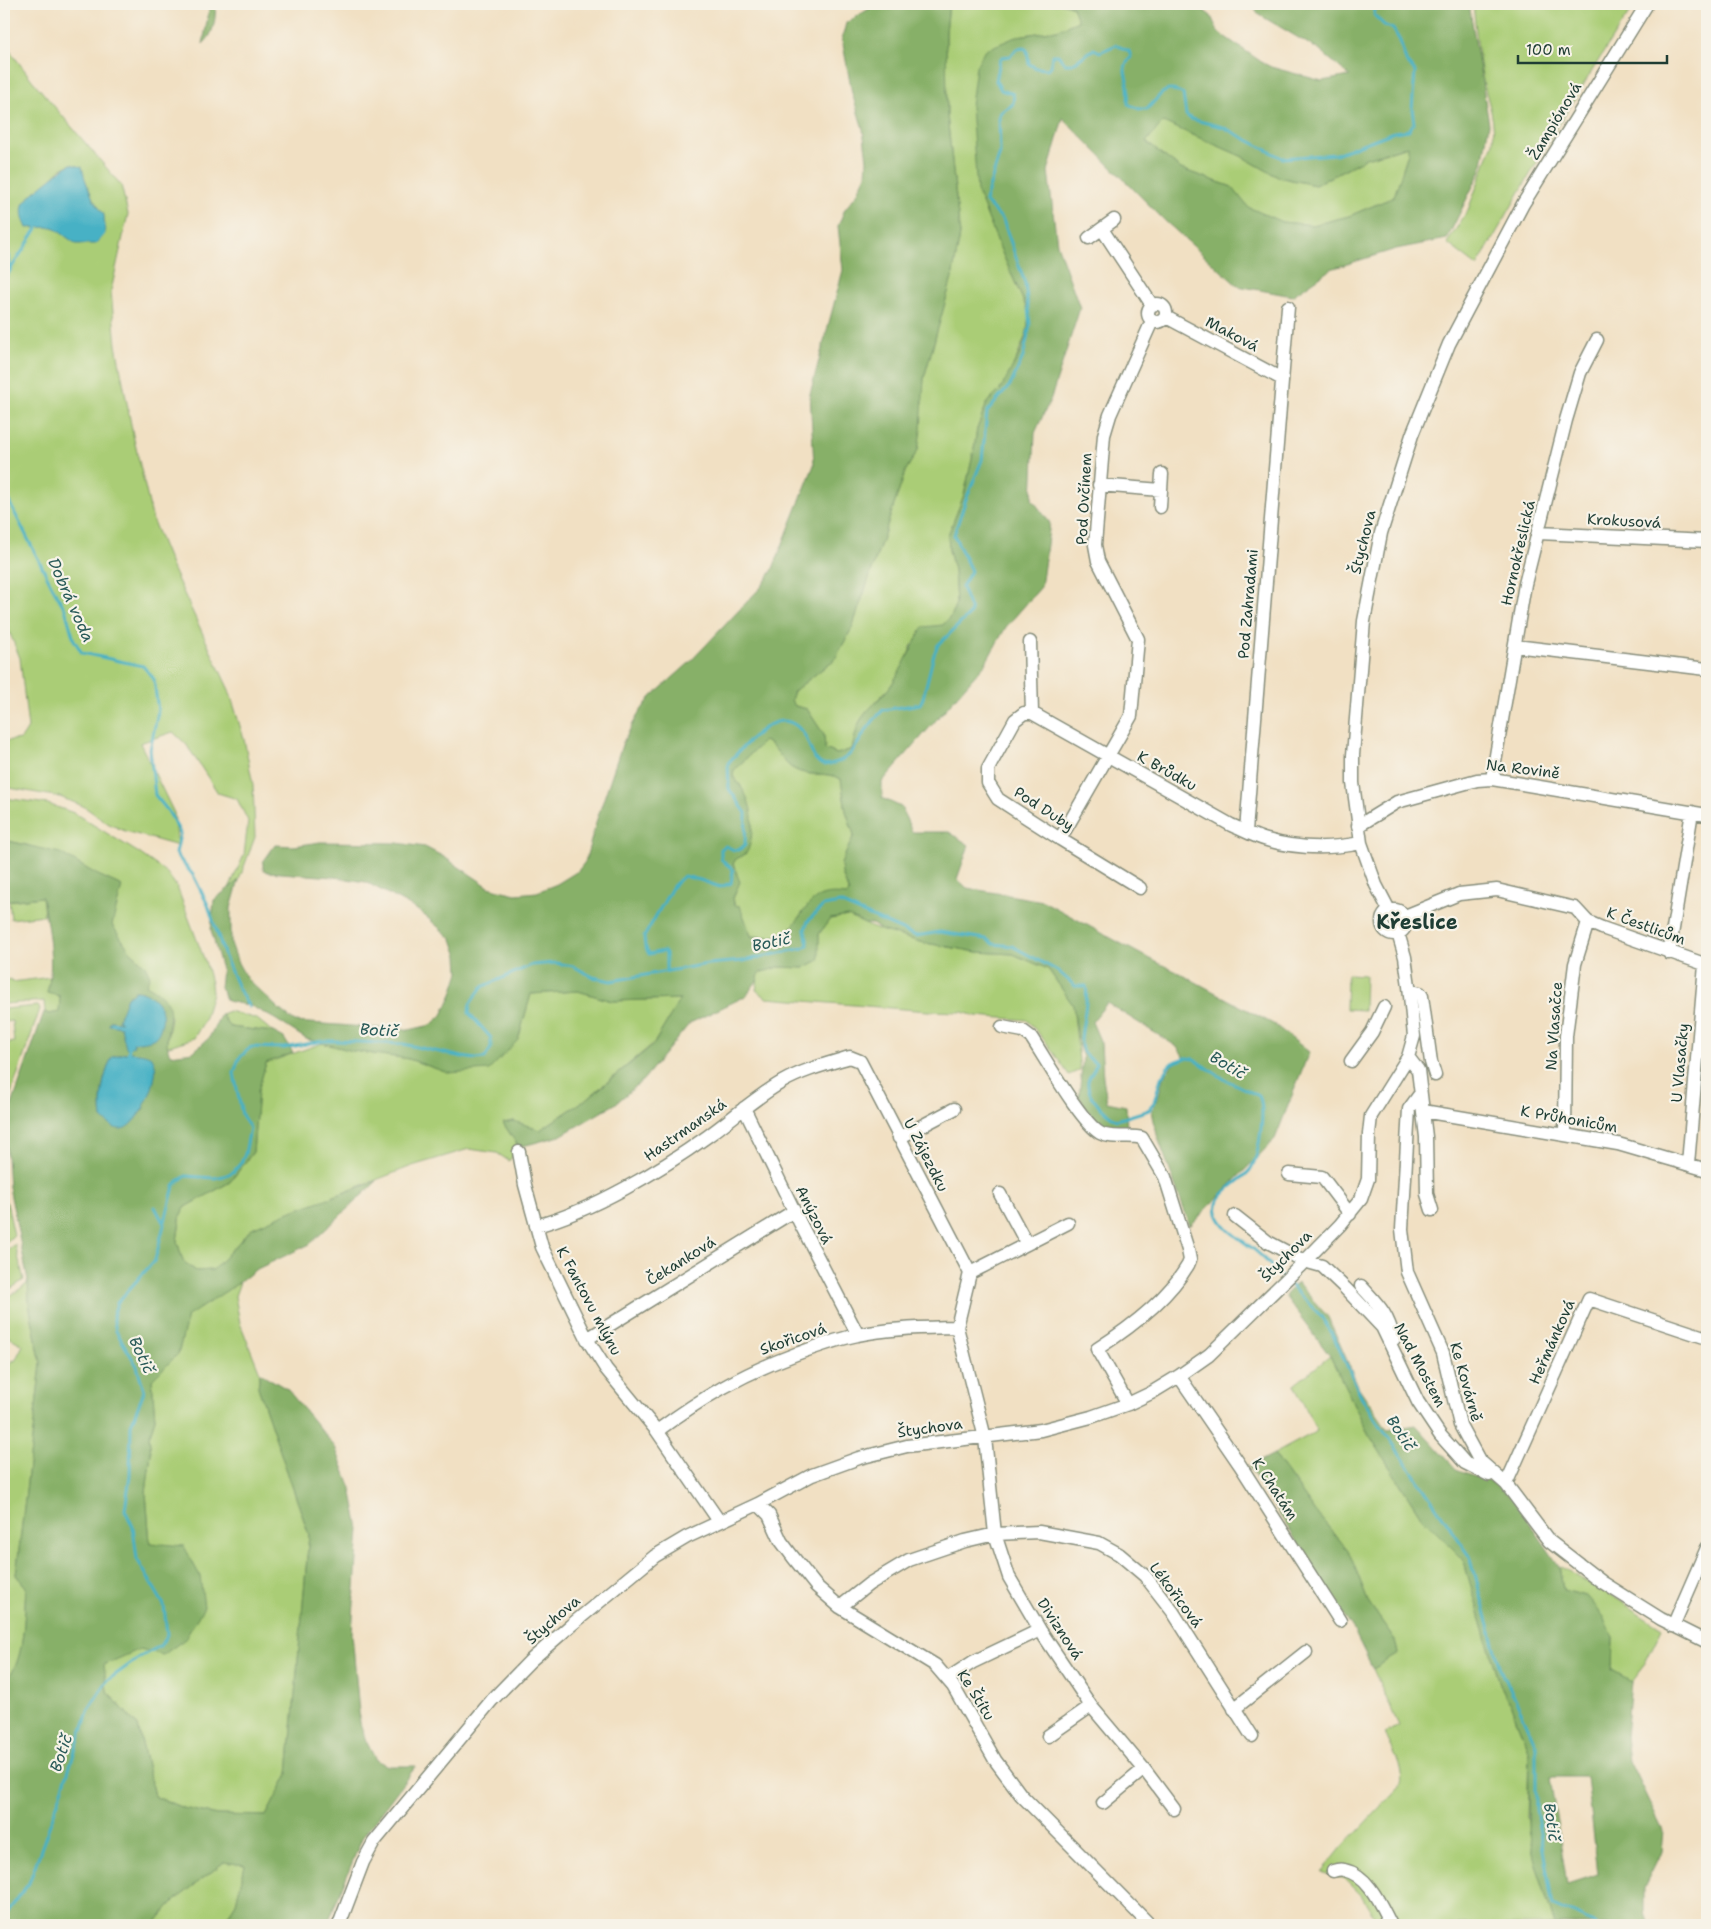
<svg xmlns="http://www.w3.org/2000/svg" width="1711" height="1929" font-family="'Shantell Sans',sans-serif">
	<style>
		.green { fill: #aacd76; stroke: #648555; fill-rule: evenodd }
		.forest { fill: #87b067; stroke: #53764e; fill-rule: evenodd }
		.water { fill: #47b1c5; stroke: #33777c }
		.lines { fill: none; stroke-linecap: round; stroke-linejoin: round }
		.stream { stroke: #47b1c5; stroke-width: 3 }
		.minor-casing { stroke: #888e7c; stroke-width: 15 }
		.minor { stroke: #fff; stroke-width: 12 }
		.labels { text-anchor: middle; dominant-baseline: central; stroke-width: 4.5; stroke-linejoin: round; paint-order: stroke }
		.street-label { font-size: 15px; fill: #1f3d34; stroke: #f7f3e8 }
		.water-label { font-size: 16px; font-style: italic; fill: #295a58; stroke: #f7f3e8 }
		.district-label { font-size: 20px; font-weight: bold; fill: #1f3d34; stroke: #f7f3e8 }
	</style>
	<rect width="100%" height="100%" fill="#f7f3e8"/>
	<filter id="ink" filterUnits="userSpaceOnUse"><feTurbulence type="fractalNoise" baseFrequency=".02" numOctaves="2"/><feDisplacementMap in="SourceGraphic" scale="10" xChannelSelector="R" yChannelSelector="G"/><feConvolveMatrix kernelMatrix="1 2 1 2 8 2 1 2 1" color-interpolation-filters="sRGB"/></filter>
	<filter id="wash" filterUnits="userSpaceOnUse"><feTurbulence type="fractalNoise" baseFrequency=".0096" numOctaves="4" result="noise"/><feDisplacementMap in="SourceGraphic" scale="20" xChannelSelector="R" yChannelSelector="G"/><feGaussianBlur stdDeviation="1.12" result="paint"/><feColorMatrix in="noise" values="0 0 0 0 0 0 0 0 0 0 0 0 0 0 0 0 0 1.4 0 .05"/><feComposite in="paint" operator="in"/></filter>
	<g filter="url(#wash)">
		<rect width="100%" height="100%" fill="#f1e0c3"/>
		<!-- green -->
		<path class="green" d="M949,4H1065L1073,7L1079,21L1057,30L1018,36L977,190L1003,255L1029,314L1027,332L1012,370L1000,390L987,403L977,429L973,455L964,495L948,535L949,550L954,570L956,603L952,615L943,625L912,645L904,665L890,687L878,699L860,721L852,749L837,754L825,749L824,735L807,709L795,706L791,700L794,691L835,659L852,628L906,470L918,450L924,378L952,278L960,235L947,115L946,32Z
			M1473,4H1636L1616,32L1558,126L1477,266L1447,243L1468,210L1493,143C1496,121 1488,102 1483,81C1478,56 1476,30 1473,4Z
			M4,43L32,80L121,185L128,214L111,291L116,345L133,435L153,521L173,570L229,690L244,739L253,785L255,837L239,880L229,888L244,855L248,821L237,799L218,793L186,744L173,732L140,743L174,813L178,846L125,831L109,824L83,806L60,797L4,787V741L21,739L28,728L20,658L4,619V405L9,404L8,396H4ZM71,164L85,179L93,199L104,215L59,231L53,227H27L42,187L61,169Z
			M1163,121L1241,156L1278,177L1315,185L1366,158L1409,146L1408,153L1394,197L1349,216L1313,225L1281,222L1247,207L1232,187L1181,169L1146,142Z
			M764,741C776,745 781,761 792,768C809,779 828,770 841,779L846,811L854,835L841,864L842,873L849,893L847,895H838L803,912L795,925L782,934L774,937L751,936C747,922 735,912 733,898C739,890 739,872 733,864L735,859L744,855L741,786L733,776L734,770Z
			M4,798L48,804L74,813L139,853L167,873L177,887L206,964L211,983L212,993L204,1021L194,1038L166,1047L171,1017L146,985L145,965L130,951L111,925L122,886L27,845L4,840Z
			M42,897L44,915L11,919L9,901Z
			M848,916L873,928L920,942L977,952L1013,954L1048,969L1073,1005L1080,1070L1069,1075L1046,1042L1027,1020L976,1016L962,1012L928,1011L767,998L756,990L759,973L779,967L804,968L818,960L819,934L830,919Z
			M1347,974L1365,975L1364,1010L1346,1009Z
			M51,977L47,993L60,996V1012L49,1014L45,1012L44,1001L4,1004V981L11,979L12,982Z
			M578,991L612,1001L681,999L654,1043L588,1098L540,1130L514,1121L503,1123L519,1147L509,1161L497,1153L469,1149L412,1166L252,1228L213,1270L196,1271L183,1261L177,1241L181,1214L186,1207L230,1182L253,1152L258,1091L266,1063L323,1043L353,1051L409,1059L448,1073L518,1040L531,994Z
			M38,1006L40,1009L4,1114V1044L14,1042L12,1021L4,1022V1009Z
			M229,1011L257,1019L273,1032L230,1027L221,1014Z
			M4,1201L7,1203L14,1235L4,1244Z
			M15,1244L24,1280L7,1291L5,1288L4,1254Z
			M28,1280L29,1304L41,1364L16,1575L26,1587C24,1612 26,1667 4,1681V1376L12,1360L15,1361L23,1345L9,1337L4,1345V1300L27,1284Z
			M240,1282L235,1296L240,1323L260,1373L258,1387L309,1535L288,1774L266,1816L217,1815L183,1808L154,1796L138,1726L107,1691L103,1665L140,1649L150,1543L146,1493L151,1453L149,1437L155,1419L152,1380L178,1354L188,1315Z
			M1330,1356L1368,1433L1422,1518L1463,1559L1500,1684L1511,1706L1529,1752L1527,1818L1535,1861L1555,1925H1380L1361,1895L1344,1878L1335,1877L1322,1872L1343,1846L1400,1786C1407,1774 1390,1746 1385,1733L1399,1726L1373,1669L1398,1654L1395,1640L1369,1603L1348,1550L1318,1515L1274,1454L1317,1431L1294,1385Z
			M1559,1566L1607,1593L1662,1628L1645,1663L1631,1681L1612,1670L1613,1637L1586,1596L1563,1590Z
			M224,1862L246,1865L236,1903L222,1925H153L174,1901Z"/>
		<!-- forest -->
		<path class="forest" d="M210,4H216C215,19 215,33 203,44Z
			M877,4H949L946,32L947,115L960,235L952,278L924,378L921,430L918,450L906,470L852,628L835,659L794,691L791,700L795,706L807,709L824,735L825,749L837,754L852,749C854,740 856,731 859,723C866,709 883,697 892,684C904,666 912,646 923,627L943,625L952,615L956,603L954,570L949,550L948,535L964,495L973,455L977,429L987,403L1000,390L1021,351L1027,332L1029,313L1003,255L977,191L971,106L976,66L985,50L1018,36L1057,30L1078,21L1073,7L1065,4H1195L1211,16L1218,32L1263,63L1271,67L1322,81L1350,76L1319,50L1258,14L1253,4H1469L1489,124L1481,170L1447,239L1396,249L1331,269L1292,296L1238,286L1164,220L1063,118L1048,171L1057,244L1080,308L1051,398L1035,433L1032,499L1050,523L1041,587L1006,627L985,664L882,782V798L901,807L912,832H949L969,845L957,879L967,888L1043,901L1142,955L1181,974L1275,1025L1309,1052L1275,1139L1190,1226L1157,1135L1152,1111L1159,1094L1163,1078L1173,1064L1185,1058L1176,1046L1107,1003L1092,1022L1101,1043L1103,1077L1107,1102L1126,1106L1127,1132L1111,1130L1096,1123L1079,1096L1083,1057L1079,1046L1073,1005L1048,969L1013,954L977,952L920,942L881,930L872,924H865L848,916L830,919L819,934V960L804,968L779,967L759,973L758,979L746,996L690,1023L643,1080L615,1104L560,1136L519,1147L503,1123L514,1121L540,1130L588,1098L654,1044L680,999L612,1001L578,991L531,994L518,1040L489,1070L448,1073L409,1059L353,1051L306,1039L275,1019L251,1006L227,1001L220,987L222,970L211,930L214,900L239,880L231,908V943L238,963L247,979L280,1010L295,1022L409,1030L431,1025L442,1015L452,994L459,972L458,956L452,939L429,919L416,909L366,882L334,877L268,872L263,869V862L275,845L294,846L320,842L397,843L425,847L444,857L489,887L503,891L516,894L537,892L557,884L578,871L585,862L597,819L623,742L639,713L651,697L688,664L762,586L772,571L814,465L810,394L843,270L838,226L845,209L857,194L866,175L867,160L863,129L852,93L842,39L846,23ZM1163,122L1241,156L1278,177L1315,185L1366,158L1408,146V153L1394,197L1349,216L1313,225L1282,222L1248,207L1232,187L1181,169L1146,142ZM764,741C776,745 781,761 792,768C809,779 827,770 841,779L846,811L854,835L841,864L842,873L849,893L847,895C837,894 826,893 817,898C810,902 805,909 801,915C787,936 775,939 751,936L740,906L734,905L733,898L740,882L733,864L736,859C740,857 746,855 748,850C753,838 754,816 749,803C746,793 740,785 733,777L734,770Z
			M4,840L60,853L96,874L122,886L112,925L130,951L145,965L150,976L146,985C189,1007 158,1027 170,1055L193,1052L209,1038L221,1014L230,1027L273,1032L284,1038L293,1053L266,1063L258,1091L253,1152L230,1182L186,1207L181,1214L177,1241L183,1261L196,1271L213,1270L252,1228L289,1212L377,1181L310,1244L255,1270L240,1282L188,1316L178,1354L152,1380L155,1419L149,1437L151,1453L146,1493L150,1543L184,1546L200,1576L204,1607L185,1639L163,1655L140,1649L104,1665L107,1691L138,1726L154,1796L183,1808L217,1815L266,1816L288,1774L309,1535L258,1387L260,1373L287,1389L335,1447L351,1488L359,1529L352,1633L360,1723L366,1741L376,1760L388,1766H416L362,1838L327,1925H222L236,1903L245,1865L224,1862L174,1901L153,1925H4V1681C26,1666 24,1612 26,1587L16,1575L41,1364L29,1304L28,1280L9,1187L5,1125L44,1012L49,1014L59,1012L60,996L47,993C55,961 48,929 42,897L4,901ZM135,991L143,992L160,1030L153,1039L126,1045L121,1027L110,1021L122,1022L127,997ZM129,1052L135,1053L144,1108L133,1121L102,1118C99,1097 103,1077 112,1057Z
			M1297,1282L1328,1317L1359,1388L1388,1430L1416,1425L1456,1469L1506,1488L1559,1566L1563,1590L1586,1596L1604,1617L1613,1637L1612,1670L1631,1681L1626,1737L1629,1760L1663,1831L1661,1852L1644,1887V1913L1648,1925H1555L1535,1861L1528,1830L1529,1752L1511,1706L1500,1684L1463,1559L1422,1518L1368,1433L1330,1356L1285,1296ZM1550,1777H1587L1598,1874L1567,1884Z
			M1274,1454L1318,1515L1348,1550L1369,1603L1395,1640L1398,1654L1373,1669L1354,1631L1249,1467Z"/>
		<!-- water -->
		<path class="water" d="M71,164L82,167L85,179L93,199L104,215L105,234L96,244H76L53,227L27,228C23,219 21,214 23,205C26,197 62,169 71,164Z
			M135,991C153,992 167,1008 161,1026C160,1031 157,1037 153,1039C147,1042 139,1041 133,1043L134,1046L126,1048L121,1027L109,1025L110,1021L121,1022L118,1020L127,997Z
			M129,1052C136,1053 146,1053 151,1057C166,1069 140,1126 122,1129C114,1130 108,1123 102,1118C99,1097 103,1077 112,1057Z"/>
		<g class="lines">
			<!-- stream -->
			<path class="stream" d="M4,218L10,271L4,280
				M10,270L38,227
				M4,492L54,590L65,609L74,640L82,653L143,666L154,679L158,711L150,750L155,795L168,811L179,831L180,834L176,853L178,857L193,875L208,905L225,957L238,988L249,1007
				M666,971V953L664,951L649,954L645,946L644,937L673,886L684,876L700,880L720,887L731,883L733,870L721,859V849L726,846L734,850H739L745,845L746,813L729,789L728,763C747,744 781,697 805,736C811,747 811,759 823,765C851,763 854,748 867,729C872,722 877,716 883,710L920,704L923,698L934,654L938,645L969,615L971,611L962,587L971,571L954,535L965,502L982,460L987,412L1011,384L1023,357L1030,325L1025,283L1003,220L985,201L1000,153L999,115C1006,104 1016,111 1013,94L1001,90L996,81L1000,60L1002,57L1010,56L1017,49L1024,48L1027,50L1029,64L1036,68L1048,69L1051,66L1052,55H1058L1065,64H1072L1094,49L1100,52L1116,45L1129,51L1131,57C1120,70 1127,73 1128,87C1129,93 1128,98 1128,104L1139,109H1147C1160,97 1163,83 1183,94L1186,115L1191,119L1223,127L1282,158L1336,154L1394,132L1409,130L1414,123L1412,109L1415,72L1406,61L1400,41L1393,29L1384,25L1374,15L1376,4
				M128,1057L129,1047
				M155,1207L164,1224
				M1287,1282L1320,1315L1332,1333L1363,1400L1470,1556L1500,1666L1536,1745V1811L1553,1906L1596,1925
				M4,1917L29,1883L60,1796L89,1709L99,1693L108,1680L140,1657L160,1646L167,1635L164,1605L137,1559L133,1527L125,1510L130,1476L131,1425L144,1391L137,1366L116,1331L113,1316L117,1303L155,1260L174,1186L178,1181L186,1176L214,1178L224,1176L233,1172L241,1163L245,1154L250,1128L242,1115L234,1073L239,1058L251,1047L284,1048L323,1041H337L403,1044L462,1057L475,1059L485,1058L491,1048V1038L469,1013L470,1004L482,987L532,965L556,963L573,966L593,977L611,981L708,964L743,961L803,948L808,945L805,929L808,921L823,906L840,903L916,936L940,932L986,939L994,944L1012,946L1058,971L1075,986H1086C1090,1005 1075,1043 1084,1053C1087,1057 1092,1060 1096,1063C1095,1071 1089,1075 1088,1082C1086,1097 1105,1113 1117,1120L1149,1110L1154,1102L1161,1078L1168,1067L1172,1063L1186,1058L1194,1059L1224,1079L1259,1096C1266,1109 1259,1158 1250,1170C1240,1183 1207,1196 1219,1218C1227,1233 1246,1242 1258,1253C1267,1261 1275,1270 1283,1278"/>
		</g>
	</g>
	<g filter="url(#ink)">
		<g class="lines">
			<defs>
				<path id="minor" d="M1102,229L1152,305
					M1089,238L1114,220
					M1148 313a9 9 0 1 1 18 0a9 9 0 1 1-18 0Z
					M1166,317L1282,379
					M1099,485L1161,490
					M1160,507L1162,474
					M1539,533L1707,541
					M1030,642L1032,713L1231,825C1243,830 1255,837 1267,840C1298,849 1330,849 1361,843
					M1515,646L1707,669
					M1032,713H1024L1015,720L988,769V783L998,799L1060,839L1140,888
					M1492,779L1525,584L1566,420L1580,373L1597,340
					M1358,826L1397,802L1477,780L1492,779L1707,815
					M1246,831L1288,307
					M1060,839L1131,716L1138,639L1098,561L1095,545L1104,435L1110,415L1152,321
					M1382 922a12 12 0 1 1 24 0a12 12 0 1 1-24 0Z
					M1389,910L1376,885L1361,843L1353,783V755L1364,621L1381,533L1412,435L1449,344L1523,204L1647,4
					M1405,916L1459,894L1497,890L1575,908L1588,922L1602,928L1707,965
					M1669,953L1692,812
					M1410,991L1420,993L1422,996L1431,1062L1435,1075
					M1002,1027L1023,1031L1031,1037C1045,1058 1081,1122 1100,1133C1112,1140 1129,1134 1142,1138L1165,1177L1188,1250L1190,1260L1188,1265C1168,1299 1130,1328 1097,1349L1128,1404
					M1408,1057L1418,1070L1426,1137L1427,1194L1432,1210
					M1351,1061L1372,1032L1384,1007
					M1420,1094L1409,1109L1402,1229L1407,1272L1443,1353L1460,1425L1479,1460L1506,1484L1549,1541L1602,1582L1661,1619L1707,1642
					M744,1108L800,1223L858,1335
					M1423,1111L1618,1144L1707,1170
					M1565,1134L1566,1036L1575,964L1588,922
					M899,1138L954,1109
					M519,1152L525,1185L542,1247L587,1339L606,1369L657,1431L719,1521
					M1688,1164L1705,965
					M1289,1174L1322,1177L1350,1214
					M1000,1194L1027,1244
					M1235,1216L1268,1242L1304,1261L1322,1266L1345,1288L1382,1327L1418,1402L1440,1435L1465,1463L1489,1475
					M536,1226C592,1211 661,1170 708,1136C733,1118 756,1097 782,1082C803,1070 827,1064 850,1057L860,1061L970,1273L957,1327L985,1438L995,1534L1009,1577L1040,1630L1091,1706L1144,1769L1174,1809
					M970,1273L1068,1223
					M1361,1286C1379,1306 1387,1312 1394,1339
					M587,1339L794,1211
					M1179,1376L1240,1465L1340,1621
					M657,1431C703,1397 742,1374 796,1354C816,1347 837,1339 858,1335C890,1328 924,1328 957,1327
					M1506,1484L1589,1299L1707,1338
					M758,1504L769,1515L781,1541L793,1557L816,1586L840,1607L935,1665L953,1686L995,1760L1021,1795L1150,1925
					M840,1607L869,1584L909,1560L965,1541L995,1534L1039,1532L1099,1543L1119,1554L1145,1576L1173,1612L1252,1736
					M1673,1626L1707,1548
					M947,1679L973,1662L1040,1630
					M1234,1709L1306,1652
					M1048,1736L1091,1706
					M1103,1803L1144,1769
					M1333,1871C1336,1870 1341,1869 1344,1870C1369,1875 1381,1906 1391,1925
					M339,1925L363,1862L374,1842L492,1700L530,1661L570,1626L655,1556L687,1537L758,1504L812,1475L859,1458L907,1446L1041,1430L1091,1417L1128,1404L1151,1393L1179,1376L1209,1355L1299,1267L1340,1225L1361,1199L1368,1179L1369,1134L1371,1116L1408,1057L1414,1036L1409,986L1405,957L1398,933"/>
			</defs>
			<!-- minor casing -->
			<use href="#minor" class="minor-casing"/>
			<!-- minor -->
			<use href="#minor" class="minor"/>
		</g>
	</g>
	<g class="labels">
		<!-- street labels -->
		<g class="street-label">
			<text transform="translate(1555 121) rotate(-59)">Žampiónová</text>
			<text transform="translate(1232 334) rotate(28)">Maková</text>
			<text transform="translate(1084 499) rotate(-87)">Pod Ovčínem</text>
			<text transform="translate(1624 521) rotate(3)">Krokusová</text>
			<text transform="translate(1363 542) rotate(-76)">Štychova</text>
			<text transform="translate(1518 553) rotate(-77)">Hornokřeslická</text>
			<text transform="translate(1248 604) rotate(-85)">Pod Zahradami</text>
			<text transform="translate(1523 769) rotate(7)">Na Rovině</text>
			<text transform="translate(1167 771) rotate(29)">K Brůdku</text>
			<text transform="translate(1044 809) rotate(33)">Pod Duby</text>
			<text transform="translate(1646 926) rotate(20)">K Čestlicům</text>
			<text transform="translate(1554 1026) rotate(-86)">Na Vlasačce</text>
			<text transform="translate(1680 1063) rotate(-85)">U Vlasačky</text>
			<text transform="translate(1569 1119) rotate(10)">K Průhonicům</text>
			<text transform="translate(685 1130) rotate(-35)">Hastrmanská</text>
			<text transform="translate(926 1155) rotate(63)">U Zájezdku</text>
			<text transform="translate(814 1215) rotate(63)">Anýzová</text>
			<text transform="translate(1286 1256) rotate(-45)">Štychova</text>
			<text transform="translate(681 1261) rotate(-32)">Čekanková</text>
			<text transform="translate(589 1301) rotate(62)">K Fantovu mlýnu</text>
			<text transform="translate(793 1339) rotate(-19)">Skořicová</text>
			<text transform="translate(1552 1342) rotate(-66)">Heřmánková</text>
			<text transform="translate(1420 1365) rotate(62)">Nad Mostem</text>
			<text transform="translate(1466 1382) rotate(74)">Ke Kovárně</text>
			<text transform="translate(930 1428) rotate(-8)">Štychova</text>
			<text transform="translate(1275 1489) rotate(57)">K Chatám</text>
			<text transform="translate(1176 1595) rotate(53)">Lékořicová</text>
			<text transform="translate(553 1620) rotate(-41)">Štychova</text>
			<text transform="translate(1060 1629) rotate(57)">Diviznová</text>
			<text transform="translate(976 1695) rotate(58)">Ke Štítu</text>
		</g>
		<!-- water labels -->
		<g class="water-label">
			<text transform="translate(71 600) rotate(66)">Dobrá voda</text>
			<text transform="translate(771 942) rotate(-12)">Botič</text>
			<text transform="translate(379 1030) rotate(3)">Botič</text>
			<text transform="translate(1228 1065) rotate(30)">Botič</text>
			<text transform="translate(142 1355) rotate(65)">Botič</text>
			<text transform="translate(1401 1433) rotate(56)">Botič</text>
			<text transform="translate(61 1753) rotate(-71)">Botič</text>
			<text transform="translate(1552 1822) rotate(82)">Botič</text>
		</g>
		<!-- district labels -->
		<g class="district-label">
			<text x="1417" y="922">Křeslice</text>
		</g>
	</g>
	<!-- margin -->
	<rect width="1711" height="1929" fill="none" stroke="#f7f3e8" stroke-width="20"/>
	<!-- scale -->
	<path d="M1518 55v8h149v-8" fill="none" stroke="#1f3d34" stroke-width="2.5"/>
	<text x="1526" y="55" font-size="15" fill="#1f3d34" stroke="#f7f3e8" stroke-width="4" paint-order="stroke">100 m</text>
</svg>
